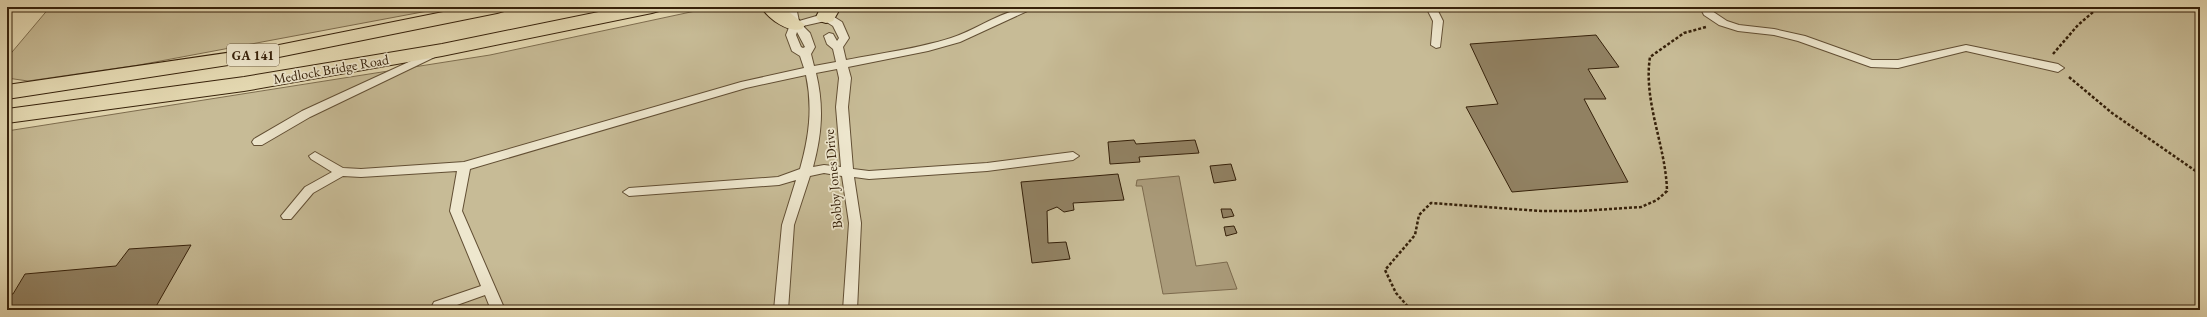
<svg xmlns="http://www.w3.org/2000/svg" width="2207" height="317" font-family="'EB Garamond',serif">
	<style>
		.green { fill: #c7bb96; stroke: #7e6e50 }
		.water { fill: #aa9b7a; stroke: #7c6a4d }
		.building { fill: #918162; stroke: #36210a }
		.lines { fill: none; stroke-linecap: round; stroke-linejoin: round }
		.lane-casing { stroke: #624f34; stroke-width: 2 }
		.highway-casing { stroke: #36210a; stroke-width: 2 }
		.path { stroke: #36210a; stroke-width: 2.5; stroke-dasharray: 3 2; stroke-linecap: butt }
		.lane { fill: #eee7ce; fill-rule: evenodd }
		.highway { fill: #e5dab3; fill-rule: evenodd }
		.labels { text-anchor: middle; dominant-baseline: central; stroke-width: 3.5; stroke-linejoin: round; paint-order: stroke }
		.shield { fill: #eee7ce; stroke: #6d5c45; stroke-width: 1 }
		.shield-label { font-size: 13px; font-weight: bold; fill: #36210a }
		.street-label { font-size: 14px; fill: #36210a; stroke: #eee7ce }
	</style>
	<rect width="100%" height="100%" fill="#e5dab3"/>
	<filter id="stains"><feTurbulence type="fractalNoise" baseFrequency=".005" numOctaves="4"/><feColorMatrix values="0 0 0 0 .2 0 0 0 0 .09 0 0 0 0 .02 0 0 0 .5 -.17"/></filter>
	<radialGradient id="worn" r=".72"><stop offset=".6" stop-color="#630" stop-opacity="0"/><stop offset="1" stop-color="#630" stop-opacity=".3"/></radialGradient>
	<!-- green -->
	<path class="green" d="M50,7H449L139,65L28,81L7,78V58Z
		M714,7H2200V310H7V131L490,55Z"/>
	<!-- water -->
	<path class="water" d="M1179,176L1196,266L1227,262L1237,289L1163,294L1142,186H1136L1137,180Z"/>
	<!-- building -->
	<path class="building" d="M1596,35L1619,67L1588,69L1606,99H1584L1628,182L1512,192L1466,107L1498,104L1470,44Z
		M1134,140L1136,144L1195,140L1199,153L1139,157L1140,162L1110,164L1108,142Z
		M1231,164L1236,180L1214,183L1210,166Z
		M1118,174L1124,200L1073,203L1074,210L1064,212L1057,207L1047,211L1048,243L1066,242L1070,259L1032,263L1021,182Z
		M1221,209H1231L1234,216L1223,218Z
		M1234,226L1237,233L1226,236L1224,227Z
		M191,245L154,310H7V294H13L25,274L116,266L129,249Z"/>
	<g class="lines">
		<defs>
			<path id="lane" d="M786,7H796L799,21L820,15L817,7H827L831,15L842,22L849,38L843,47L846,60C881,53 917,49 951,38C979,29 1006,7 1036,7L960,42L928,51L848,67L851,78L848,107L853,169L869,171L987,163L1073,152L1079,156L1073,160L987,171L869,179L854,177L861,223L857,310H843L849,223L842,176L824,173L810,176L794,225L788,310H774L782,225L796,180L779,185L629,196L623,192L629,188L778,177L800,169C809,137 813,108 806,75L746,88L470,169L462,211L505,310H491L485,295L443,310H434L432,306L434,302L481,286L450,211L457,171L361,177L343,176L313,193L291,219H283L281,216L305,187L332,172L311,159L309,156L315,152L343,168L361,169L464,162L741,82L804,68L800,56L792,51L786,35L790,25ZM825,21L833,26L839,38L837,41L833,34L829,33L824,36L827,44L833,49L836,62L814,66L811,54L815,47L810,33L803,26ZM797,32L805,47L803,48L801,47L796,35ZM837,69L839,78L836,107L841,167L824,165L813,167C822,134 824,106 816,73Z
				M1426,7H1436L1443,21L1440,47L1436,48L1431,45L1433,21Z
				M1700,7H1710L1712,11L1727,21L1739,25L1774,29L1805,36L1872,60H1898L1966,45L2058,64L2064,68L2058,72L1966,51L1898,68L1871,67L1798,41L1774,35L1738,31L1719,25L1704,15Z
				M437,49L441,50L442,52L441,54L310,117L262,145H254L252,142L254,139L302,111Z"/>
			<path id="highway" d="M468,7H507L504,11L497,13L274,58L7,99V85L274,46Z
				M623,7H662L659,11L652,13L442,56L244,91L7,123V109L244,77L442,44Z
				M761,7H783L805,25L802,29C788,33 769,19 761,7Z
				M821,7H841L833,21L826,23L819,21L816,17Z"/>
		</defs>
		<!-- lane casing -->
		<use href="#lane" class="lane-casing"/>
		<!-- highway casing -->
		<use href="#highway" class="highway-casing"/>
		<!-- path -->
		<path class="path" d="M2053,54L2078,25L2099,7
			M2069,77L2112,113L2200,174
			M1411,310L1396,293L1385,270L1415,235L1419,215L1431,203L1541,211H1580L1641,207L1657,200L1667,191C1666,146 1643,102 1650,57L1684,33L1706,27"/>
		<!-- lane -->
		<use href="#lane" class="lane"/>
		<!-- highway -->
		<use href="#highway" class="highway"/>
	</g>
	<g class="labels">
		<!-- shield labels -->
		<rect class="shield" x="227" y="44" width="52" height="22" rx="3"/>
		<g class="shield-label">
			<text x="253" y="55">GA 141</text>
		</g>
		<!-- street labels -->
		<g class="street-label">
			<text transform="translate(331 69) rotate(-10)">Medlock Bridge Road</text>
			<text transform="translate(833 179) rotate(-95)">Bobby Jones Drive</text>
		</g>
	</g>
	<!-- margin -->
	<rect width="2207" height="317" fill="none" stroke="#e5dab3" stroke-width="24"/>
	<rect x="8" y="8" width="2191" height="301" fill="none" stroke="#36210a" stroke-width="2"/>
	<rect x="12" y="12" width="2183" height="293" fill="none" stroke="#36210a"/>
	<rect width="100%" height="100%" filter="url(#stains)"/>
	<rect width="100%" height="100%" fill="url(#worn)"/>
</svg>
